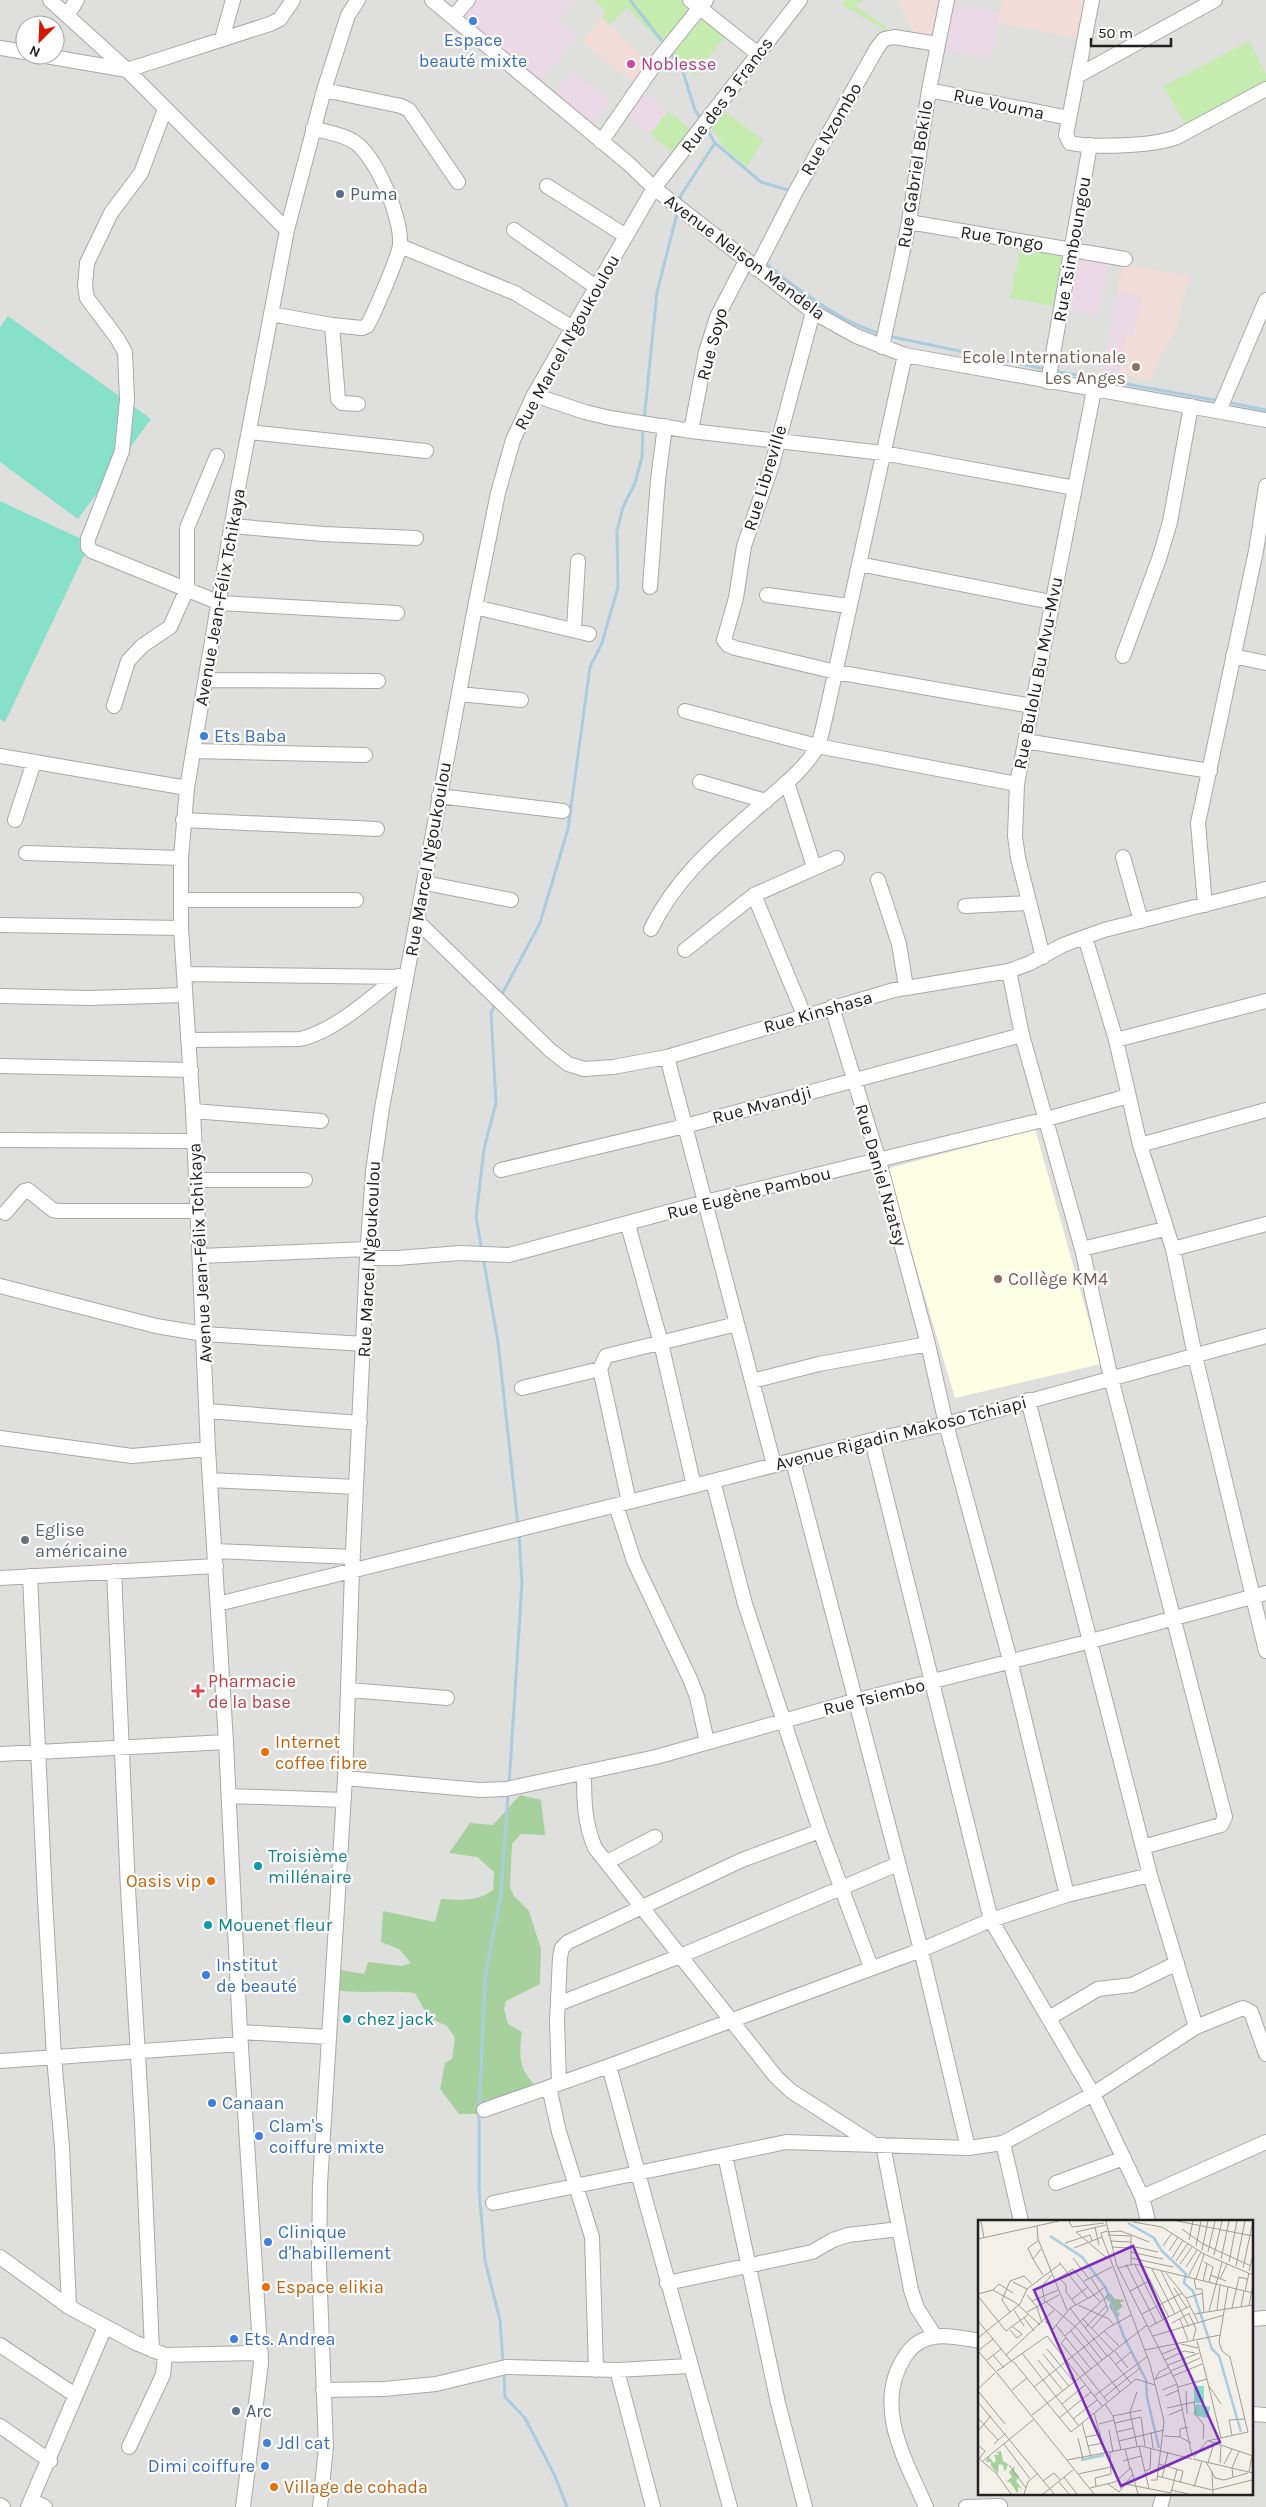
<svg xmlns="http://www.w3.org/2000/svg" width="1266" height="2507" font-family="Karla,sans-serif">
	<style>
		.residential { fill: #dfdfde; fill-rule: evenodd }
		.commercial { fill: #f2dcd8 }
		.industrial { fill: #ebdae6 }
		.education { fill: #fcffe4 }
		.grass { fill: #c5ebaf }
		.forest { fill: #a6d19d }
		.pitch { fill: #87e0c8 }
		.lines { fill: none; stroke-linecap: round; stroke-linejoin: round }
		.stream { stroke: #a9ccdf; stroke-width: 3 }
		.minor-casing { stroke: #a8a8a8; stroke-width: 16 }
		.minor { stroke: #fff; stroke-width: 14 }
		.shop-dot { fill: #3f7fe0; stroke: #fff; stroke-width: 2 }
		.hotel-dot { fill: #d1479c; stroke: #fff; stroke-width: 2 }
		.service-dot { fill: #5c6f8a; stroke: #fff; stroke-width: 2 }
		.education-dot { fill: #8d6e63; stroke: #fff; stroke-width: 2 }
		.worship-dot { fill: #6b7280; stroke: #fff; stroke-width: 2 }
		.health-dot { fill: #e0444e; stroke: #fff; stroke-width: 2 }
		.food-dot { fill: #e8710a; stroke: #fff; stroke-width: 2 }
		.culture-dot { fill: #0f9aa8; stroke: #fff; stroke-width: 2 }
		.labels { text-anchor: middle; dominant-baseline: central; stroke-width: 4.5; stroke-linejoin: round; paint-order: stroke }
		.shop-label { font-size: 18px; fill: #366cbe; stroke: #fff; text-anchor: start }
		.hotel-label { font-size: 18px; fill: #b23c85; stroke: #fff; text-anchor: start }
		.street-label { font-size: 18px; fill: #212121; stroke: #fff }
		.service-label { font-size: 18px; fill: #4e5e75; stroke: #fff; text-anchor: start }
		.education-label { font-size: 18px; fill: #785e54; stroke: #fff; text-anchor: end }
		.worship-label { font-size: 18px; fill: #5b616d; stroke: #fff; text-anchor: start }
		.health-label { font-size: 18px; fill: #be3a42; stroke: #fff; text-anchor: start }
		.food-label { font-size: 18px; fill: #c56008; stroke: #fff; text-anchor: start }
		.culture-label { font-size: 18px; fill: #0d838f; stroke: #fff; text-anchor: start }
		.inset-river { fill: none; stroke: #a9ccdf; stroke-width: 2.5 }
		.inset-road { fill: none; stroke: #9e9d98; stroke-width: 1 }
		.view { fill: #7b2cbf; fill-opacity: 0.15; stroke: #7b2cbf; stroke-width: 2.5 }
		.inset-edge { fill: none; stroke: #212121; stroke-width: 2.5 }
	</style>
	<rect width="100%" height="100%" fill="#f2f0e8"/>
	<!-- residential -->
	<path class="residential" d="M0,0H1266V2507H0ZM25,25H55V55H25ZM980,2221H1252V2493H980Z"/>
	<!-- commercial -->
	<path class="commercial" d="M898,0H940L933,35L916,37Z
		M1002,0H1085L1078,38L998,23Z
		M603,18L650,65L636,85L582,41Z
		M1123,264L1189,276L1175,331L1157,362L1150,380L1119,374L1126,334L1134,336L1142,296L1118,291Z"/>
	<!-- industrial -->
	<path class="industrial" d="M475,0H575L556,20L577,37L540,81L462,14Z
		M952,5L1000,13L992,58L944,49Z
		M573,71L609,101L593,125L555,93Z
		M642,90L668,111L650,134L625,114Z
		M1075,255L1108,261L1099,315L1065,309Z
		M1118,291L1142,296L1134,336L1126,335L1119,374L1102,371Z"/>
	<!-- education -->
	<path class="education" d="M1035,1129L1101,1364L955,1398L887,1169Z"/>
	<!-- grass -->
	<path class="grass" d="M595,0H682L693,9L664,46L627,7L610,25L603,18L606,13Z
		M846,0H865L854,5L885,26L889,32L885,33L882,28L842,5Z
		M700,14L726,35L694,76L667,55Z
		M1249,41L1266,74V83L1186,126L1164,86Z
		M721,109L763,140L747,167L724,147L709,124Z
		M668,111L694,132L676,155L650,134Z
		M1021,245L1065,253L1058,307L1010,298Z"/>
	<!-- forest -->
	<path class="forest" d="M520,1795L541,1800L545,1835L521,1834L512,1844L510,1887L514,1896L529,1911L541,1949L540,1984L506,2001L504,2009L508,2024L522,2032C518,2062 520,2069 540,2091L485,2114H459L440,2089L445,2063L452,2059L455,2038L447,2026L429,2018L415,1993C387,1990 360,1994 333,1990L335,1969L364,1974L368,1962L402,1966L411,1963L399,1949L381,1942L383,1911L435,1922L441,1899C460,1900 477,1902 493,1890L494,1872L477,1857L449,1853L470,1823L493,1825Z"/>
	<!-- pitch -->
	<path class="pitch" d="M8,316L151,419L78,519L0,462V327Z
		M0,501L90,543L5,722L0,719Z"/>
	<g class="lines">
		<!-- stream -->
		<path class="stream" d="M630,0L665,45
			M670,52L683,72L695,110L702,121
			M706,128L715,143L761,182L791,191
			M680,202L681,195L715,143
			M764,262C793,287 845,325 882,334
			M888,336L1045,369
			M1054,371L1220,401
			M1226,402L1266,410
			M644,421L657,292L678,210
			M501,996L540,923L568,829L590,667L602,643L618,587L617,531L623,507L635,483L642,457L643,427
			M482,1251L476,1217L484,1149L496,1103L491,1013L496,1003
			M483,1257L498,1342L518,1526
			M509,1785L522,1583L519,1534
			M503,2363L500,2320L485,2261L479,2188V2114L485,1978L501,1894L508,1794
			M504,2372L505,2397L525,2418L555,2476L567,2507"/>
		<defs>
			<path id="minor" d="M50,0L127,70L287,230
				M432,0L629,164L654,188L813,312L856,336L905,355L1266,420
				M690,0L758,54
				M1092,0L1066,135L1070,143C1096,148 1153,146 1177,137L1266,89
				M67,15L77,0
				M453,17L468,0
				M222,39L233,0
				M0,48L25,52
				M40,55L127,70L270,24L280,19L293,0
				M1079,75L1215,0
				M324,90L401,106L409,110L458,182
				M929,90L1069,118
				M165,109L141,173L111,213L87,263L85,286L87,298L117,338L125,352L127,400L122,451L88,539V547L92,551L220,603L397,613
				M601,142L657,61L706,0
				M547,186L626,236
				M909,222L1125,259
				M514,230L596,287
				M400,246L515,293L573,328
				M756,269L796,191L877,48L884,39L894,37L938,44
				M813,312L772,465L744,546L736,598L724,640L728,645L735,648L836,672L1032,706
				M271,314L332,325L362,328L367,326C373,316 400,254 400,244C402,218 376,155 353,141C342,134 325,132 313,128
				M332,325L338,399L342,403L358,404
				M882,347L909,222L929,90L947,0
				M1048,382L1090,145
				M534,395L585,412L610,418L691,431L883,453L1075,488
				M1219,411L1266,300
				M691,431L706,352L717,317L746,261
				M249,432L426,451
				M232,526L323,534L416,538
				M859,564L1051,602
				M650,587L658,480L665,426
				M767,595L849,606
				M475,607L589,634
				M574,629L578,561
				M1123,656L1159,559L1170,522L1191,406
				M1233,656L1266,663
				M206,680L378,681
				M459,694L521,700
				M114,706L128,661L142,646L170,627L187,589V528L217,456
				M685,711L817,746L1017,784
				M1025,741L1210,771
				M193,751L365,755
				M0,756L187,788
				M700,782L766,801
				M787,782L814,867
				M439,796L563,811
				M15,820L34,762
				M183,820L377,829
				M26,853L181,858
				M1123,857L1141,921
				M878,880L899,944L906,987
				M425,883L511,900
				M754,895L804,1015
				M181,900H356
				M1205,905L1198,823L1256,551L1266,486
				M965,906L1029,903
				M417,921L550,1050L568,1064L584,1069L613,1067L667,1057L894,990L1009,971L1030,963L1063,945L1104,930L1266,889
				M0,925L181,928
				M651,929C676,876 721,840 764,802C783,786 805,769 817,747C822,736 824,722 827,710L905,355
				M1085,937L1116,1040L1140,1145L1173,1249L1195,1356L1266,1651
				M685,950L754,895L837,858
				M1043,957L1018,858L1015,836L1017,784L1094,390
				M1009,971L1022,1035L1082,1249L1111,1378L1225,1817L1221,1825L1143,1847
				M184,974L401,977
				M0,996L89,998L185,995
				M832,1007L879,1161L928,1344L946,1424L1010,1660L1067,1895
				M188,1040L300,1039C333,1032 371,998 398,976
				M1116,1040L1266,1001
				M667,1057L774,1465
				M0,1066L191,1070
				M193,1111L321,1121
				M0,1140L194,1141
				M1140,1145L1266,1110
				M501,1170L685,1126L1022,1035
				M196,1180H305
				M5,1213L24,1191L28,1190L53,1210L59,1211H197
				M628,1225L661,1343L694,1486
				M1082,1249L1165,1229
				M1173,1249L1266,1224
				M200,1256L367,1249
				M367,1258H397L460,1253L509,1255L705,1202L1047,1119L1128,1096
				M0,1286L156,1326L204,1334L364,1344
				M752,1381L819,1364L928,1344
				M522,1388L600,1369
				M1028,1400L1150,1875L1196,2027
				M207,1411L360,1423
				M0,1438L132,1456L208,1449
				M872,1440L991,1920L1093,2094L1142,2197L1148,2221
				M793,1461L921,1950L968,2148
				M210,1480L356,1487
				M713,1481L745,1604L820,1831L871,1967
				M629,1502L600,1369L606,1356L737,1324
				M616,1505L634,1561L690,1679L697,1697L707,1742
				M215,1551L353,1557
				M114,1571L128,1889L142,2122L152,2350
				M30,1576L45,1899L54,2057L62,2147L69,2307
				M0,1578L216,1566
				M218,1604L713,1481L872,1440L946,1424L1266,1336
				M349,1690L447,1698
				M0,1754L226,1742
				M584,1772C584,1799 584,1822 595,1848L776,2077L791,2091L872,2143
				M345,1778L480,1790L506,1789L656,1757L854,1701L1091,1641L1266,1593
				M229,1796L344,1800
				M607,1862L655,1837
				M558,2004L680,1956L898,1864
				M1049,2018L1098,1989L1132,1985L1177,1963
				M240,2032L329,2037
				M0,2061L241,2044
				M609,2066L638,2173L786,2142L968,2148L1003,2143L1093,2094L1196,2027L1243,2008L1251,2012L1266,2054
				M559,2083L557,2021L560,1957L562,1948L568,1942L742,1860L820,1831
				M549,2087L559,2132L592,2237L596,2370
				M484,2110L609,2066L921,1950L991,1920L1067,1895L1150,1875
				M1003,2143L1021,2221
				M883,2145L911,2290L917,2308L935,2336
				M725,2155L778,2403L805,2507
				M1056,2183L1124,2158
				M1142,2197L1266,2142
				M493,2203L638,2173L730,2507
				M0,2257L69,2307L136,2343L165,2355L261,2353
				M667,2283L812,2252L833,2240L848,2235L899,2229
				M1252,2319L1266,2318
				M0,2345L75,2395
				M617,2370L653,2507
				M323,2390L384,2389L436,2384L506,2367L617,2370L689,2366
				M1252,2414L1266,2415
				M0,2426L50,2461
				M129,2447L163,2375L165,2355
				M31,2500L45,2507
				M0,2505L3,2507
				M28,2507L105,2327
				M243,2507L261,2363L240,2032L226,1742L208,1449L193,1111L181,928V858L187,788L238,488L287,230L324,90L348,15L358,0
				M320,2507L326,2447L319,2266L320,2184L345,1778L352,1571L367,1258L373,1171L382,1108L475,607L498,493L513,440L534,395L562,346L654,188L800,0
				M926,2507C906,2461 873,2407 904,2358C911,2346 920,2339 934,2337C948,2334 966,2339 980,2341
				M966,2507L1000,2506
				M1160,2507L1164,2493"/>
		</defs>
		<!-- minor casing -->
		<use href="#minor" class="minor-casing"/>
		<!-- minor -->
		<use href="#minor" class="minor"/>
	</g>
	<!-- markers -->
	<g class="shop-dot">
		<circle cx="473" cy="21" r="5"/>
		<circle cx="204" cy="736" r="5"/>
		<circle cx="206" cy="1975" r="5"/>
		<circle cx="212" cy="2103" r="5"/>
		<circle cx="259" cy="2136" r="5"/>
		<circle cx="268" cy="2242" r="5"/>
		<circle cx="234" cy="2339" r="5"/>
		<circle cx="267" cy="2443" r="5"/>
		<circle cx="265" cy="2466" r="5"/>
	</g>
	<circle class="hotel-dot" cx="631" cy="64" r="5"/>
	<g class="service-dot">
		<circle cx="340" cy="194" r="5"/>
		<circle cx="236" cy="2411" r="5"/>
	</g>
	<g class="education-dot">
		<circle cx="1136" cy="367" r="5"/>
		<circle cx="998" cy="1279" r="5"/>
	</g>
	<circle class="worship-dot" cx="25" cy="1540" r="5"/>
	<path class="health-dot" d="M195.5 1683.5h5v5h5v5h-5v5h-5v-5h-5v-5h5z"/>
	<g class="food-dot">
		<circle cx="265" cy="1752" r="5"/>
		<circle cx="211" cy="1881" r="5"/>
		<circle cx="266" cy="2287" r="5"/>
		<circle cx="274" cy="2487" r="5"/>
	</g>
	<g class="culture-dot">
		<circle cx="258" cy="1866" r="5"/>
		<circle cx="208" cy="1925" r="5"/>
		<circle cx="347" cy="2019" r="5"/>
	</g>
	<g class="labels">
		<!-- shop labels -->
		<g class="shop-label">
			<text x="473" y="40" text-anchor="middle">Espace<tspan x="473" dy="21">beauté mixte</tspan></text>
			<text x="214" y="736">Ets Baba</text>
			<text x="216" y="1965">Institut<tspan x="216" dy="21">de beauté</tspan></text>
			<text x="222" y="2103">Canaan</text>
			<text x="269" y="2126">Clam's<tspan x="269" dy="21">coiffure mixte</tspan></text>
			<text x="278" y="2232">Clinique<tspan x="278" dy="21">d'habillement</tspan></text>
			<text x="244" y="2339">Ets. Andrea</text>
			<text x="277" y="2443">Jdl cat</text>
			<text x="255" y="2466" text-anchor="end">Dimi coiffure</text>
		</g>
		<!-- hotel labels -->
		<g class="hotel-label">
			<text x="641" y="64">Noblesse</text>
		</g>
		<!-- street labels -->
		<g class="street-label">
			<text transform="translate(727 95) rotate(-53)">Rue des 3 Francs</text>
			<text transform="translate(999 104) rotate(12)">Rue Vouma</text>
			<text transform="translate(831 129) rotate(-60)">Rue Nzombo</text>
			<text transform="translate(915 174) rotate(-81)">Rue Gabriel Bokilo</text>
			<text transform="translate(1002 238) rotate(9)">Rue Tongo</text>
			<text transform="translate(1072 249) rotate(-80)">Rue Tsimboungou</text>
			<text transform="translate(745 257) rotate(37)">Avenue Nelson Mandela</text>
			<text transform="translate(567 342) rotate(-61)">Rue Marcel N'goukoulou</text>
			<text transform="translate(712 344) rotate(-75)">Rue Soyo</text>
			<text transform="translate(765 478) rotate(-73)">Rue Libreville</text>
			<text transform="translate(220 597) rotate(-80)">Avenue Jean-Félix Tchikaya</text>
			<text transform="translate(1038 673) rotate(-79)">Rue Bulolu Bu Mvu-Mvu</text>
			<text transform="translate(428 859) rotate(-80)">Rue Marcel N'goukoulou</text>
			<text transform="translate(818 1012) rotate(-16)">Rue Kinshasa</text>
			<text transform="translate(762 1105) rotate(-15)">Rue Mvandji</text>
			<text transform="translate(881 1175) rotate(74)">Rue Daniel Nzatsy</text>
			<text transform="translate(749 1193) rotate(-14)">Rue Eugène Pambou</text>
			<text transform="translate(200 1253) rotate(-93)">Avenue Jean-Félix Tchikaya</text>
			<text transform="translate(369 1259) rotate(-87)">Rue Marcel N'goukoulou</text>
			<text transform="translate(901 1433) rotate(-14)">Avenue Rigadin Makoso Tchiapi</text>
			<text transform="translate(874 1697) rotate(-14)">Rue Tsiembo</text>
		</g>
		<!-- service labels -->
		<g class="service-label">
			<text x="350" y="194">Puma</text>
			<text x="246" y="2411">Arc</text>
		</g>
		<!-- education labels -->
		<g class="education-label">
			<text x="1126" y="357">Ecole Internationale<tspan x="1126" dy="21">Les Anges</tspan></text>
			<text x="1008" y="1279" text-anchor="start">Collège KM4</text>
		</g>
		<!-- worship labels -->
		<g class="worship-label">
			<text x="35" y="1530">Eglise<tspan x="35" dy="21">américaine</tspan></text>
		</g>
		<!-- health labels -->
		<g class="health-label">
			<text x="208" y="1681">Pharmacie<tspan x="208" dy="21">de la base</tspan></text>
		</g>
		<!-- food labels -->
		<g class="food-label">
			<text x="275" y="1742">Internet<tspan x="275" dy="21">coffee fibre</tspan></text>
			<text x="201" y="1881" text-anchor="end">Oasis vip</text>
			<text x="276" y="2287">Espace elikia</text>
			<text x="284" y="2487">Village de cohada</text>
		</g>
		<!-- culture labels -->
		<g class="culture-label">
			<text x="268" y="1856">Troisième<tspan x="268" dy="21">millénaire</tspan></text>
			<text x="218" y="1925">Mouenet fleur</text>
			<text x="357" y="2019">chez jack</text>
		</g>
	</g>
	<!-- overview -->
	<g transform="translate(978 2220)">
		<rect width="275" height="275" fill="#f2f0e8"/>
		<path d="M132,73L137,79L147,80L142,83L145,86L138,92L142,93L139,100L131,86L133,83L127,78ZM23,231L25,241L30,244L27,252L25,245L21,244L20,254L13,246V242H8L10,236L16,243L18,240L16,235H21L18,232ZM37,246L36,251L41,256L38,261L44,269L40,267V274L32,262H28L34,257L31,252Z" fill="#a6d19d"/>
		<path d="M216,166H226V183H216ZM218,184L232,187L230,198L215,195Z" fill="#87e0c8"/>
		<path class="inset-river" d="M150,3L176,18L184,31L208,54L206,63L215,71L234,129L241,136L263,212M72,16L104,37L128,68L146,117L168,160L169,177L181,228M103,240L126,235"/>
		<path class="inset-road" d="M3,1L6,18M91,1L94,7L126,3M128,1L139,46L199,164L214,236M199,1L275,16M155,2L184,7L226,34L275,55M128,5L98,12L130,39M59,6L60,19L89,90M117,7L121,25M204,9L225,24L273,46M129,12L143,11L171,22M130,15L153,16V44M124,17L172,144L186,201L179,260H173M0,19L81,1M211,20L215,1M132,21L153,22M87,23L112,15L114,21M153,26L180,32M185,26L194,13M218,26L223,1M134,27L152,28M96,28L124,17L123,13L129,11M63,29L55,39L65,55M224,30L230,1M191,31L200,17M152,32L185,39M230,32L237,1M236,35L244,1M95,38L111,59M153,38L195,47M194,38L205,20M55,39L50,28L61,20M243,39L251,1M198,41L210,23M81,42L110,79M226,42L235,47L231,62M251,42L259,1M148,44L178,103M202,44L214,27M157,45L185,100M258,46L267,1M165,47L191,97M208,47L219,30M140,48L156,44L275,73M265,48L275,1M174,49L197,94M183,51L211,107M271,51L275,35M188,53L208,78L220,102M232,55L248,61M210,57L223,32M113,58L126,78M216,58L218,69H224L226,92M82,59L88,65V72M218,59L226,34M242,59L249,44M77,61L95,49L116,75L127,67M106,61L134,47M225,61L229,44M35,62L49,69M196,68L209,88M49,69L82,44M15,70L38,83L62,105M152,71L173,60M267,71L271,53M88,72L98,85M0,74L15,70L21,64L35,73M49,75L59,87L64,103M0,76L28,111L51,94M208,78L225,73M94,79L110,67M54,81L80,70M68,82L98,107L124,140M67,83L64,66L74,55M100,85L131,99L135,104M271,86L275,64M263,87L266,71M92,88L129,136M254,88L261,57L269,59M36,90L46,106M239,90L242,65M231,91L244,42M32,92L24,80L32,61L46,56L54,64M49,92L81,75M164,94L204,73M211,94L218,109L215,120M216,94L275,85M46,98L56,111M105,99L135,131M202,99L210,120M0,101L34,142M67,101L75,109L92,88L116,75L122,82M194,103L212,93M78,105L113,149M171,107L212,86M107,108L129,85M114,108L130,90L126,79M32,110L39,118L44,114L35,107M93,111L142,172M126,111L141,126M87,116L131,74M175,116L246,95M0,118L42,84L49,69M88,118L83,123L129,181M203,124L220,128M69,129L96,162M136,130L150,148M167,130L242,115M0,131L15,119M0,131L19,153M44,133L101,206M65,134L91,166M184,134L199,128M15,135L26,148M28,135L76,90M130,135L153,163M9,140L23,129M60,140L85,171M187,140L206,131L217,133M35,141L93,212L158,159L177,165M138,144L153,132M190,145L221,133M19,151L69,116L125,187M193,151L222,138M19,153L116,274M195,156L224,144M178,159L194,152M229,159L243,218M177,160L181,152L191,147M231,166L243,184M56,167L130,108L153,95M200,167L229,159L219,121M0,169L17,153M34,170L49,158M184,170L199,164M0,171L27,204M208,171L209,194M159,172L152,192L159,226M116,176L169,137M187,176L201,170M126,177L162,148M0,182L76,274M84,184L107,165M127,184L135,196L143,230M189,188L216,182L218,195L226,205L225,219M116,193L127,233M54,195L169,105M191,195L205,189M135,196L164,190M81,198L113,172M1,199L20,220M95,199L119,180M104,203L113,237M137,203L163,197L167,226M121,204L136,200M210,207L202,209V217L213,223M131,210L135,232M0,211L13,196M139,212L155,208M173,212L175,228M254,215L251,200L267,199M186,216L202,217M108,217L123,214M100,218L105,239M141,221L186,210M231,221L275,236M16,224L28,213M26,224L52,259M0,225L7,231L1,239M110,226L125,223M161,226L171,269M147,229L152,249M216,237L229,221L270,212L252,137L244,131L241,122L250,67M0,238L18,253L33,274M215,239L275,253M89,240L163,226L214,239M5,241L55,200M145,241L163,236M228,242L234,252L235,274M230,243L236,223M242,243L243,225M181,244L205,251L202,263M246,244L254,229M31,245L48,268M167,251L172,249L173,228M234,252L237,258L246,260L270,253M271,252L274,236M100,254L133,247M179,256L234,270L274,260M86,257L99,274M255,257L254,248L261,231M184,258L190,232M65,261L76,253L82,260M81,262L91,274M130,264L141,272L155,254M147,264L193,273M118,266L117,258L133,254L132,232M216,267L224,241M112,268L137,262L153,248L160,274M193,270L210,274M193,273L199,249M46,274L50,262L60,253M65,274L95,250"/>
		<path class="view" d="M155,26L242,222L143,266L56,70Z"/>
		<rect width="275" height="275" class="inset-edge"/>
	</g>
	<!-- north arrow -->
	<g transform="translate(40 40) rotate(204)"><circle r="24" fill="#ffffff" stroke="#a6a6a6"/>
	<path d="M0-4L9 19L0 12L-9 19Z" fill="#d31900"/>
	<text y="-8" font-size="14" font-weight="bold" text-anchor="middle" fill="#212121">N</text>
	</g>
	<!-- scale -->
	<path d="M1091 38v8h80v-8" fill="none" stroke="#212121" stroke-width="2.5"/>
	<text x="1098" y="38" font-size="15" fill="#212121" stroke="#ffffff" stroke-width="4" paint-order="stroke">50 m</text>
</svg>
